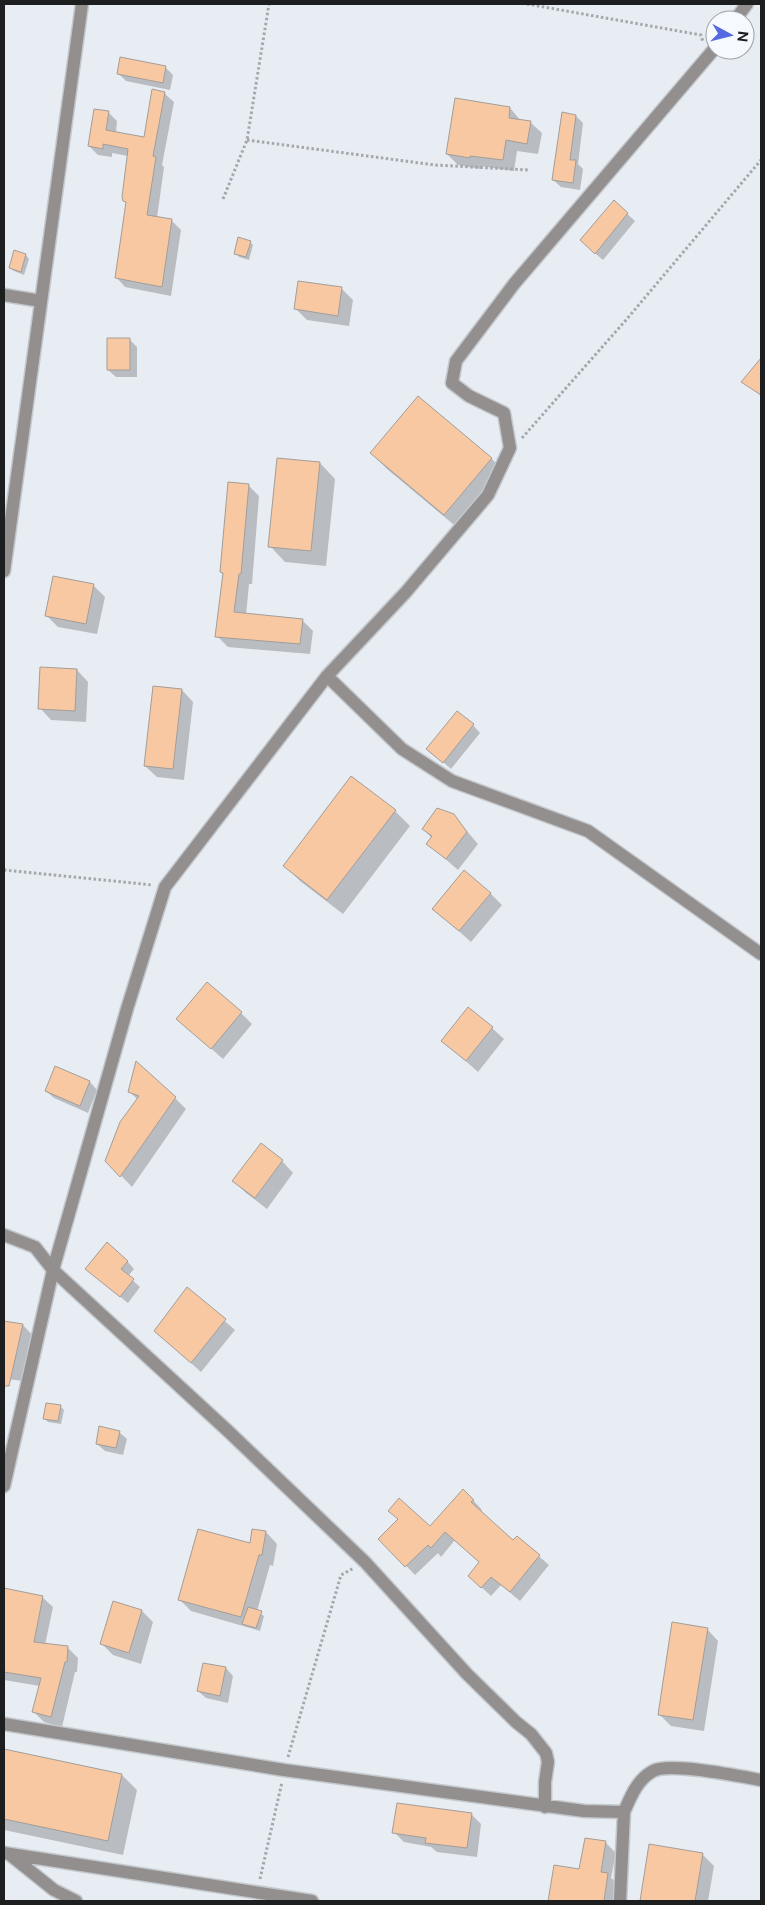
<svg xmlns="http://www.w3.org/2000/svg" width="765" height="1905" font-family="'Public Sans',sans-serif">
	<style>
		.shadow { fill: #0003 }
		.building { fill: #f8c8a2; stroke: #a39d99 }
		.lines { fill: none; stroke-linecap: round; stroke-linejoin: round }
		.minor-casing { stroke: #c3c8cd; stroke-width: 15 }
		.path { stroke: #a4a8ad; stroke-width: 3; stroke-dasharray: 2.5 2.5; stroke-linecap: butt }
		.minor { stroke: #938f8f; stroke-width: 12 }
	</style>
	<rect width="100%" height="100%" fill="#e8edf3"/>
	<!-- shadow -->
	<path class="shadow" d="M165,67L173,75L170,90L126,81L118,73Z
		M164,93L174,102L162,165L164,167L157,218L171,220L181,230L171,296L125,287L116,277L127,204L124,201L128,156L112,153V157L98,155L89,146L108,112L117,121L116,133L145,138Z
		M510,108L521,121L530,122L542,133L538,154L517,151L514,171L481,166V169L458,165L447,154Z
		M576,116L583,123L578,164L583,169L580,190L561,187L553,180Z
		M614,202L635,221L603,260L589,248Z
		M250,242L253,245L249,260L239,257L236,253Z
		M26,255L29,259L24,275L14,271L10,268Z
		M342,289L353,300L349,326L307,320L296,309Z
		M129,339L137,347V377H116L108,370Z
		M761,360V396L743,381Z
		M371,453L491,458L506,474L460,530L387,469Z
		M320,463L335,479L326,566L285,562L270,546Z
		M248,485L259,496L252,584H249L246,615L302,620L313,631L310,654L228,647L217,636L224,575L221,572Z
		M93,585L105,597L97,634L58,627L47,616Z
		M42,669L77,670L88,682L86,722L51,720L40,708Z
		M182,690L193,702L184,780L157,777L145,766Z
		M473,725L480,733L451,769L436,756Z
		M395,811L410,826L343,914L300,881L285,866Z
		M453,815L478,844L458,870L428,844L432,838L423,829Z
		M490,893L502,905L471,942L434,909Z
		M241,1013L252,1024L223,1059L178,1019Z
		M492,1028L504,1039L478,1072L443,1041Z
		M55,1068L90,1082L97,1090L88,1113L54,1098L46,1091Z
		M130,1092L175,1098L186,1109L132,1187L107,1161L138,1100Z
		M282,1161L293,1173L267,1209L246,1193L234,1181Z
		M127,1261L134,1269L128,1276L140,1287L128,1303L94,1276Z
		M188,1289L235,1330L201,1372L155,1331Z
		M4,1322L23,1325L34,1337L24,1381L6,1379L4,1400Z
		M60,1406L64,1410L61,1424L48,1422L45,1419Z
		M119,1432L127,1439L123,1455L105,1451L97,1444Z
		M473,1500L482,1510L480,1512L514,1542L517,1537L549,1565L520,1601L501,1585L491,1596L479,1585L480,1563L455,1540L441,1557L438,1553L415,1575L380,1539L430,1528Z
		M266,1532L277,1544L273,1566L270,1565L257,1611L264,1616L260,1631L191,1611L180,1600Z
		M4,1589L42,1597L53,1607L45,1645L67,1647L78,1658L77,1672H75L62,1727L44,1722L34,1712L40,1686L4,1680Z
		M142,1611L153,1622L141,1664L113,1655L102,1644Z
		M707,1629L718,1641L704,1731L671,1726L659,1714Z
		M226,1668L233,1676L228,1703L206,1698L198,1691Z
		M4,1750L122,1775L137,1790L123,1855L4,1830Z
		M471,1814L481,1824L477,1857L437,1852L431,1847L404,1842L394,1832Z
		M586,1839L606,1843L616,1853L611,1878L618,1884L616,1901H549L555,1866L580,1870Z
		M650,1846L702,1854L714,1866L708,1901H641Z"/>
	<!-- building -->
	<path class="building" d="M120,57L166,66L163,83L117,74Z
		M152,89L165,92L153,156L156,157L147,215L172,219L162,287L115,278L126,202L123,201L122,197L128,149L103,144V149L88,146L94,109L109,111L106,130L144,137Z
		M455,98L510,107L509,118L531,121L527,144L506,140L503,160L470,156V158L446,154Z
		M562,112L576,115L570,160H576L573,183L552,180Z
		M614,200L628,213L595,254L580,240Z
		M238,237L251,241L246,257L234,254Z
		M14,250L26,254L21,272L9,268Z
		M298,281L342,287L338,316L294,309Z
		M107,338H130V370H107Z
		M761,358V395L741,382Z
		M418,396L492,458L444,515L370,453Z
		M277,458L320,462L311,551L268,547Z
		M228,482L249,484L241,574H239L234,612L303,619L300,644L215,637L223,573L220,572Z
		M53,576L94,584L86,624L45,616Z
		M40,667L77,669L75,711L38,709Z
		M153,686L182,689L173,769L144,766Z
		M457,711L474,724L443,763L426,749Z
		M351,776L396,810L327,900L283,866Z
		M437,808L454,814L467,832L446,859L426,844L432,836L422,829Z
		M464,870L491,893L459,931L432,909Z
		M207,982L242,1012L211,1049L176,1019Z
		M468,1007L493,1027L466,1061L441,1041Z
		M136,1061L176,1097L120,1177L105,1161L120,1122L139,1096L128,1092Z
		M55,1066L90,1081L80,1106L45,1091Z
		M261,1143L283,1160L255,1198L232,1181Z
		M107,1242L128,1261L121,1269L134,1279L120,1297L85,1269Z
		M187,1287L226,1319L191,1363L154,1331Z
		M4,1321L23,1324L9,1386H4Z
		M46,1403L61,1405L58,1421L43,1419Z
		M99,1426L120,1431L116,1448L96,1444Z
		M463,1489L474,1500L471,1502L513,1540L517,1536L540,1555L510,1592L491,1577L481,1588L468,1576L479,1562L445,1532L431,1548L428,1545L405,1567L378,1539L398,1519L388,1511L399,1498L430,1526Z
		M198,1529L250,1543L252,1529L266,1531L262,1555H259L241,1617L178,1600Z
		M4,1588L43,1596L34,1642L68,1646L67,1662H65L51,1717L32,1712L41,1678L4,1672Z
		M113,1601L142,1610L129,1653L100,1644Z
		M248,1607L262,1611L256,1628L242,1624Z
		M672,1622L708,1628L693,1720L658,1715Z
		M203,1663L226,1667L220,1696L197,1691Z
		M4,1749L122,1774L108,1841L4,1819Z
		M397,1803L472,1813L467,1848L425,1843L426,1838L392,1833Z
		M585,1838L606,1841L601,1872L608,1873L604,1901H548L554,1865L579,1869Z
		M649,1844L703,1853L695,1901H640Z"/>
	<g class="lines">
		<defs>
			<path id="minor" d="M735,20L747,4
				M4,295L41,301
				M4,571L82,4
				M327,676L402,749L452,781L588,831L761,954
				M4,1235L35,1247L53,1270L228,1431L365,1562L467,1674L516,1722L531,1734L546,1753L548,1762L545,1782V1807
				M4,1486L53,1270L127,1009L165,887L327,676L406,592L488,495L510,448L504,413L469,396L452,383L456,361L514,284L715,48
				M4,1724L284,1770L584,1811L624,1812C631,1796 637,1780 653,1771C670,1762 739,1776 761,1780
				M4,1853L312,1901
				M9,1854L54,1890L76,1901
				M620,1901L624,1812"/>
		</defs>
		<!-- minor casing -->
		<use href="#minor" class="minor-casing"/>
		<!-- path -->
		<path class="path" d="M527,4L701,35L703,42
			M247,140L435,165L529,170
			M223,199L247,140L269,4
			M522,438L626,320L761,160
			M4,870L152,885
			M288,1757L341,1575L354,1568
			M260,1879L282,1782"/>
		<!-- minor -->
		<use href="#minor" class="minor"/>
	</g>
	<!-- border -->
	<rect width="765" height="1905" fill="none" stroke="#1c1e20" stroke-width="10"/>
	<!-- north arrow -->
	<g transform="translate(730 35) rotate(97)"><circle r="24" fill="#f6faff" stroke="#9fa2a6"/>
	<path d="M0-4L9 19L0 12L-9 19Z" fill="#5769e0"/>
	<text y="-8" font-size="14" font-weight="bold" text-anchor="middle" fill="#1c1e20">N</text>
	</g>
</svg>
